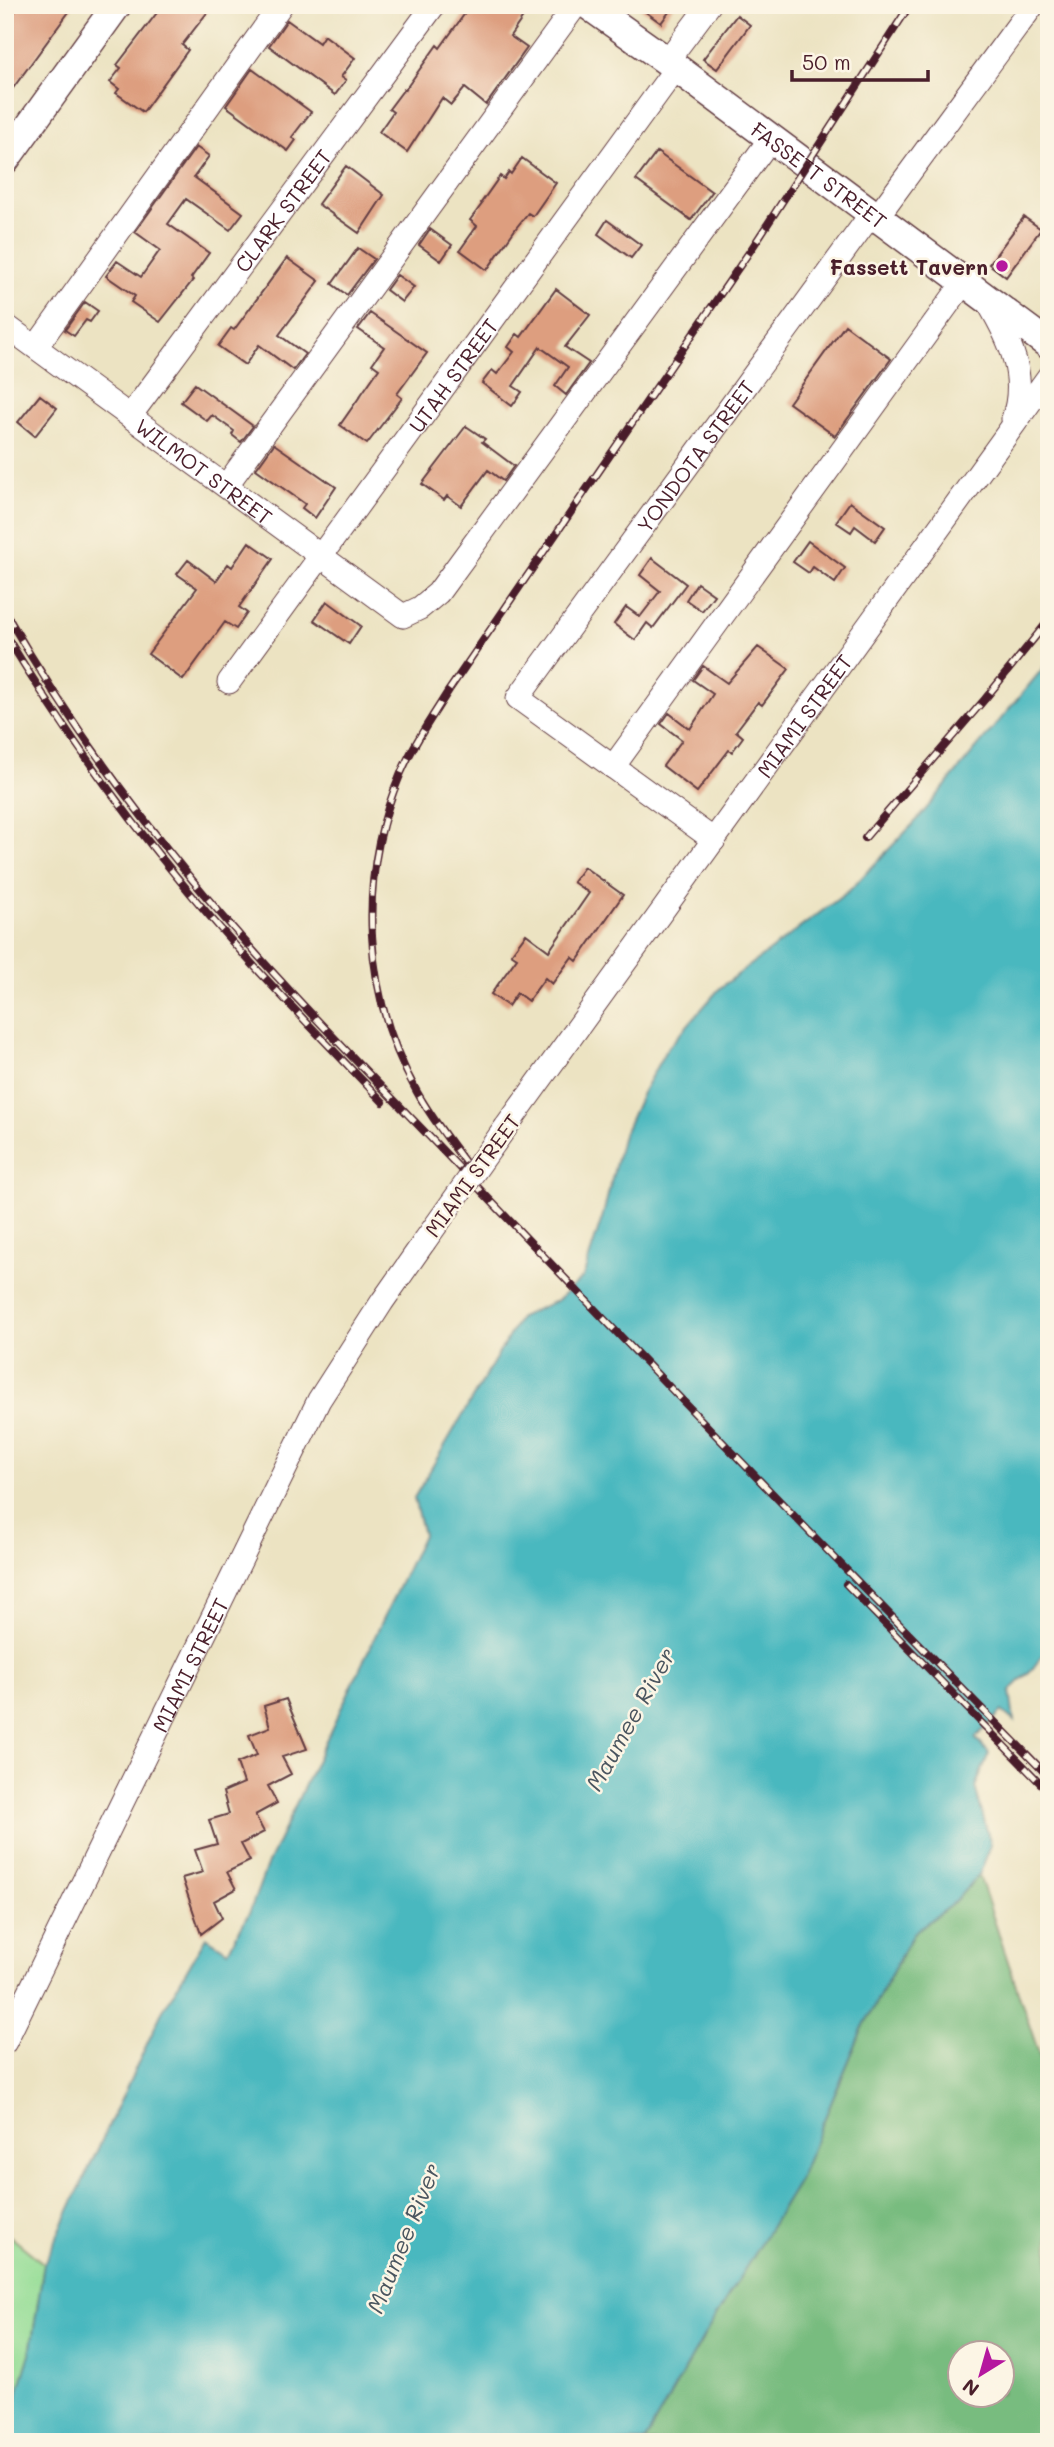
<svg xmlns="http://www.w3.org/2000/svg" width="1054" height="2447" font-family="Mali,sans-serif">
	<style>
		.green { fill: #95dd96; stroke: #707e60; stroke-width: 2 }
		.forest { fill: #78bc7f; stroke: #616e55; stroke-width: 2; fill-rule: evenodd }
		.water { fill: #49b8bf; stroke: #4a6c75; stroke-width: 2 }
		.building { fill: #dd9e7f }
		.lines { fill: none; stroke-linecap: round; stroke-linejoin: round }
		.minor-casing { stroke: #623c42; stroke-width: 25 }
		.major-casing { stroke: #623c42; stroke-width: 31 }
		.minor { stroke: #fff; stroke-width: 23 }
		.major { stroke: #fff; stroke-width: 28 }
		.rail-casing { stroke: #4a1f2b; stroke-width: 8 }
		.rail { stroke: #fcf5e5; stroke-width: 5; stroke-dasharray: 16; stroke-linecap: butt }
		.minor-bridge-casing { stroke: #623c42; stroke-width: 25; stroke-linecap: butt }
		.minor-bridge { stroke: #fff; stroke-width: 23 }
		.poi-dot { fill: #b5179e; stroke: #fcf5e5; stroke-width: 2.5 }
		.labels { text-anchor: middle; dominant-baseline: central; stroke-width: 5; stroke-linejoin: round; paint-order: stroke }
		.street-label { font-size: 21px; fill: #4a1f2b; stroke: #fcf5e5 }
		.poi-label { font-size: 21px; font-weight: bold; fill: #4a1f2b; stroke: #fcf5e5; text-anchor: end }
		.water-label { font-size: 23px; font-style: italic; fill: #4a555f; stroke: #fcf5e5 }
	</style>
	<rect width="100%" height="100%" fill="#fcf5e5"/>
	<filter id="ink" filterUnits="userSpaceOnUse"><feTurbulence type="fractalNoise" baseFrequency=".0143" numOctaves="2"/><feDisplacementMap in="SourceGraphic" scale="14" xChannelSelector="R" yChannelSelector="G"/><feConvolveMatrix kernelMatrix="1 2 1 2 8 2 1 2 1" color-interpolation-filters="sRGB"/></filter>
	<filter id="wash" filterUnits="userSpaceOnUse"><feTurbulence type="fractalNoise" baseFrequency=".00686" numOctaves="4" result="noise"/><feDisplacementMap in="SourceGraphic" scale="28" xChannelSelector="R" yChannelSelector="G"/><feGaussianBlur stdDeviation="1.57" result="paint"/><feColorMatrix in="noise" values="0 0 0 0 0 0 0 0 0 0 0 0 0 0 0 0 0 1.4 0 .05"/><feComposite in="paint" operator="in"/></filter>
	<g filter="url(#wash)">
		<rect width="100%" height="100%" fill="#ece3c2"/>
		<!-- green -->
		<path class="green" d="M5,2232L44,2264L30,2354L5,2435Z"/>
		<!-- forest -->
		<path class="forest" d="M979,1875L1049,2084V2442H644L708,2329L798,2182L862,2029L914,1932L951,1905ZM960,2352H1002V2394H960Z"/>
		<!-- water -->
		<path class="water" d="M1049,661V1646L1033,1668L1010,1691L1014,1721L1002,1711L975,1738L989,1753L975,1787L991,1845L979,1875L951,1905L913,1933L862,2029L798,2182L708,2329L644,2442H5V2435L30,2354L44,2264L161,2014L206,1937L228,1951L250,1911L268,1863L423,1535L414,1498L520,1317L558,1300L583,1277L603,1215L622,1138L642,1093L666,1050L720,988L850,890L917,820Z"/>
		<g id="blocks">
			<!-- building -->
			<path class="building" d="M20,5H74L5,99V24Z
				M163,5H213L182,45L188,50L143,112L116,93L119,89L110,82L121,68L117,65Z
				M471,5H515L526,13L510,36L527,48L486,105L465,88L451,105L442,98L407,152L379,132L393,112L389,109L404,89L405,90L437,45L440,48Z
				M636,5H674L661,23Z
				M737,15L750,25L717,69L703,59Z
				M287,20L319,43L324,35L355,58L341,77L346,80L335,95L269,46Z
				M252,69L311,112L292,137L296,140L288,151L226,106Z
				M196,147L209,156L194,177L243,213L230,230L186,199L168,224L209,253L191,278L193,280L160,322L131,302L135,296L106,276L117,261L141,277L160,250L135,232Z
				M657,152L712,192L691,220L636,180Z
				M522,158L556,183L533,216L528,213L516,228L487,270L460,250L477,226L470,220L482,204L481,203L500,176L504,179L509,172L511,174Z
				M346,166L384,195L359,233L318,204Z
				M1024,217L1041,229L1006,277L989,264Z
				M607,220L641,245L631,258L598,234Z
				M430,229L452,245L441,261L419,245Z
				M358,248L374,259L347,295L332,284Z
				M287,258L319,281L279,335L305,354L293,370L259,345L245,365L218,346L231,328L234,330Z
				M397,275L414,287L402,302L386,290Z
				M556,289L590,315L565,347L589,363L566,395L555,386L568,367L540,347L513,386L522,392L512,406L482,383L492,370L497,374L514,352L508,347L517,334L521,337Z
				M85,302L98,311L90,322L86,320L74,336L65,330Z
				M370,313L427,353L397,394L402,398L367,444L340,425L379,369L372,364L384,347L358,329Z
				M845,325L891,359L835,436L789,403Z
				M195,384L253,426L241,442L232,435L234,431L212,415L207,421L181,402Z
				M40,395L57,408L35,436L18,422Z
				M466,426L485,439L482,442L514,466L503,481L488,470L461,506L447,496L444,500L422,484Z
				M274,444L336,487L315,518L302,508L305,504L256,469Z
				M850,502L885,527L875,541L855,526L851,532L836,522Z
				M808,541L845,568L835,583L813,567L809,573L793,562Z
				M249,542L273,559L239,607L247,613L236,629L225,622L183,680L148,654L197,588L177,574L188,560L216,581L228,564L232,567Z
				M652,558L686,584L653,628L647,623L635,640L614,624L626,607L640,617L660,591L640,575Z
				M697,583L714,595L702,611L686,600Z
				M327,601L361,626L349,644L314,620Z
				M758,647L789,669L762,705L758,702L736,731L743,737L732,752L729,750L697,792L663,766L682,740L661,724L669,713L690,729L713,694L693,680L703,666L727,683Z
				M584,867L623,895L577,961L572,957L552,984L545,978L528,1001L517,993L508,1006L491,994L517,958L511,954L526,934L549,951L589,893L573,882Z
				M286,1699L307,1749L282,1757L291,1774L268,1786L277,1803L255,1815L264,1832L241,1844L250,1861L227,1872L236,1889L214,1901L222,1918L201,1934L182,1878L203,1872L195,1850L217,1844L209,1820L229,1814L223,1792L244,1783L237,1763L257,1755L249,1735L270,1727L264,1706Z"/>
		</g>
	</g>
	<g filter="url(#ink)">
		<use href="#blocks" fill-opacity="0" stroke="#623c42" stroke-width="2"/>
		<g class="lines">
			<defs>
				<g id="minor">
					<path d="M667,61L709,5"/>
					<path d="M877,217L1033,5"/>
					<path d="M989,304C1010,340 1028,377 1013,419"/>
					<path id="s1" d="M5,325L403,616L420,608L438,593L771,138"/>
					<path d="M36,347L281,5"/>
					<path id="s2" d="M130,416L434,5"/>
					<path d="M226,486L576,5"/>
					<path id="s3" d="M229,682L676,68"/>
					<path d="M613,767L964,282"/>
					<path id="s4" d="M714,840L518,698L872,213"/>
					<path id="s5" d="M506,1127L1049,376"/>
					<path id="s6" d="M5,2042L319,1400L382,1302L424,1242"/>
				</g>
				<g id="major">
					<path id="s7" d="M588,5L667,61L1049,345"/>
					<path d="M5,160L117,5"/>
				</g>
			</defs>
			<!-- minor casing -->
			<use href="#minor" class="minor-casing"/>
			<!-- major casing -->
			<use href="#major" class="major-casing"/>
			<!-- minor -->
			<use href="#minor" class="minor"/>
			<!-- major -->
			<use href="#major" class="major"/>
			<defs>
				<path id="rail" d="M5,612C58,705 121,793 189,876C276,982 374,1078 468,1177C660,1378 853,1578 1049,1777
					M5,634C58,721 116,804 181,882C244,959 314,1030 383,1102
					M865,838L985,699L1049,620
					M465,1162C448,1139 431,1117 417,1092C362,994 357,875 401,773C414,743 432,717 449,690L754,245L910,5
					M846,1584L1049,1792"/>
			</defs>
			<!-- rail casing -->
			<use href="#rail" class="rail-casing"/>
			<!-- rail -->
			<use href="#rail" class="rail"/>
			<defs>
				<path id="minor-bridge" d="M424,1242L506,1127"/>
			</defs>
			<!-- minor-bridge casing -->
			<use href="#minor-bridge" class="minor-bridge-casing"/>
			<!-- minor-bridge -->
			<use href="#minor-bridge" class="minor-bridge"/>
		</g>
	</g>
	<!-- markers -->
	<circle class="poi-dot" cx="1002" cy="266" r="7"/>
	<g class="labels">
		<!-- street labels -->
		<g class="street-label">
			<text stroke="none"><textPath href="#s7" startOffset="287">FASSETT STREET</textPath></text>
			<text stroke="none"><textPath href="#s2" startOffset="256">CLARK STREET</textPath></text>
			<text stroke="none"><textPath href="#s3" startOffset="380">UTAH STREET</textPath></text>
			<text stroke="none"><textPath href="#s4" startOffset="542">YONDOTA STREET</textPath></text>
			<text stroke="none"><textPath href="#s1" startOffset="247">WILMOT STREET</textPath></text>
			<text stroke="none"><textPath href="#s5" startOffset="508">MIAMI STREET</textPath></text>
			<text transform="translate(472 1175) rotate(-54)">MIAMI STREET</text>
			<text stroke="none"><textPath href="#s6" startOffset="420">MIAMI STREET</textPath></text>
		</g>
		<!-- poi labels -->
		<g class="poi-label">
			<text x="988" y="266">Fassett Tavern</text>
		</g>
		<!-- water labels -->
		<g class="water-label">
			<text transform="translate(630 1719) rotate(-61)">Maumee River</text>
			<text transform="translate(403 2238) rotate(-68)">Maumee River</text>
		</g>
	</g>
	<!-- margin -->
	<rect width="1054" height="2447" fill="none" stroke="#fcf5e5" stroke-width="28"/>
	<!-- north arrow -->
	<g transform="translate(981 2374) rotate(217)"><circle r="33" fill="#fcf5e5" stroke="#b59f9b" stroke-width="2"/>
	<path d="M0-5L12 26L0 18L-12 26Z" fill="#b5179e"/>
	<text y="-10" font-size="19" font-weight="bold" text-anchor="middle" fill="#4a1f2b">N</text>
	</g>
	<!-- scale -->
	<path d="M792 70v10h136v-10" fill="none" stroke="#4a1f2b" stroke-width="3.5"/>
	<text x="802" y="70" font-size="21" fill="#4a1f2b" stroke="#fcf5e5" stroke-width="5" paint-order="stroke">50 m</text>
</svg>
